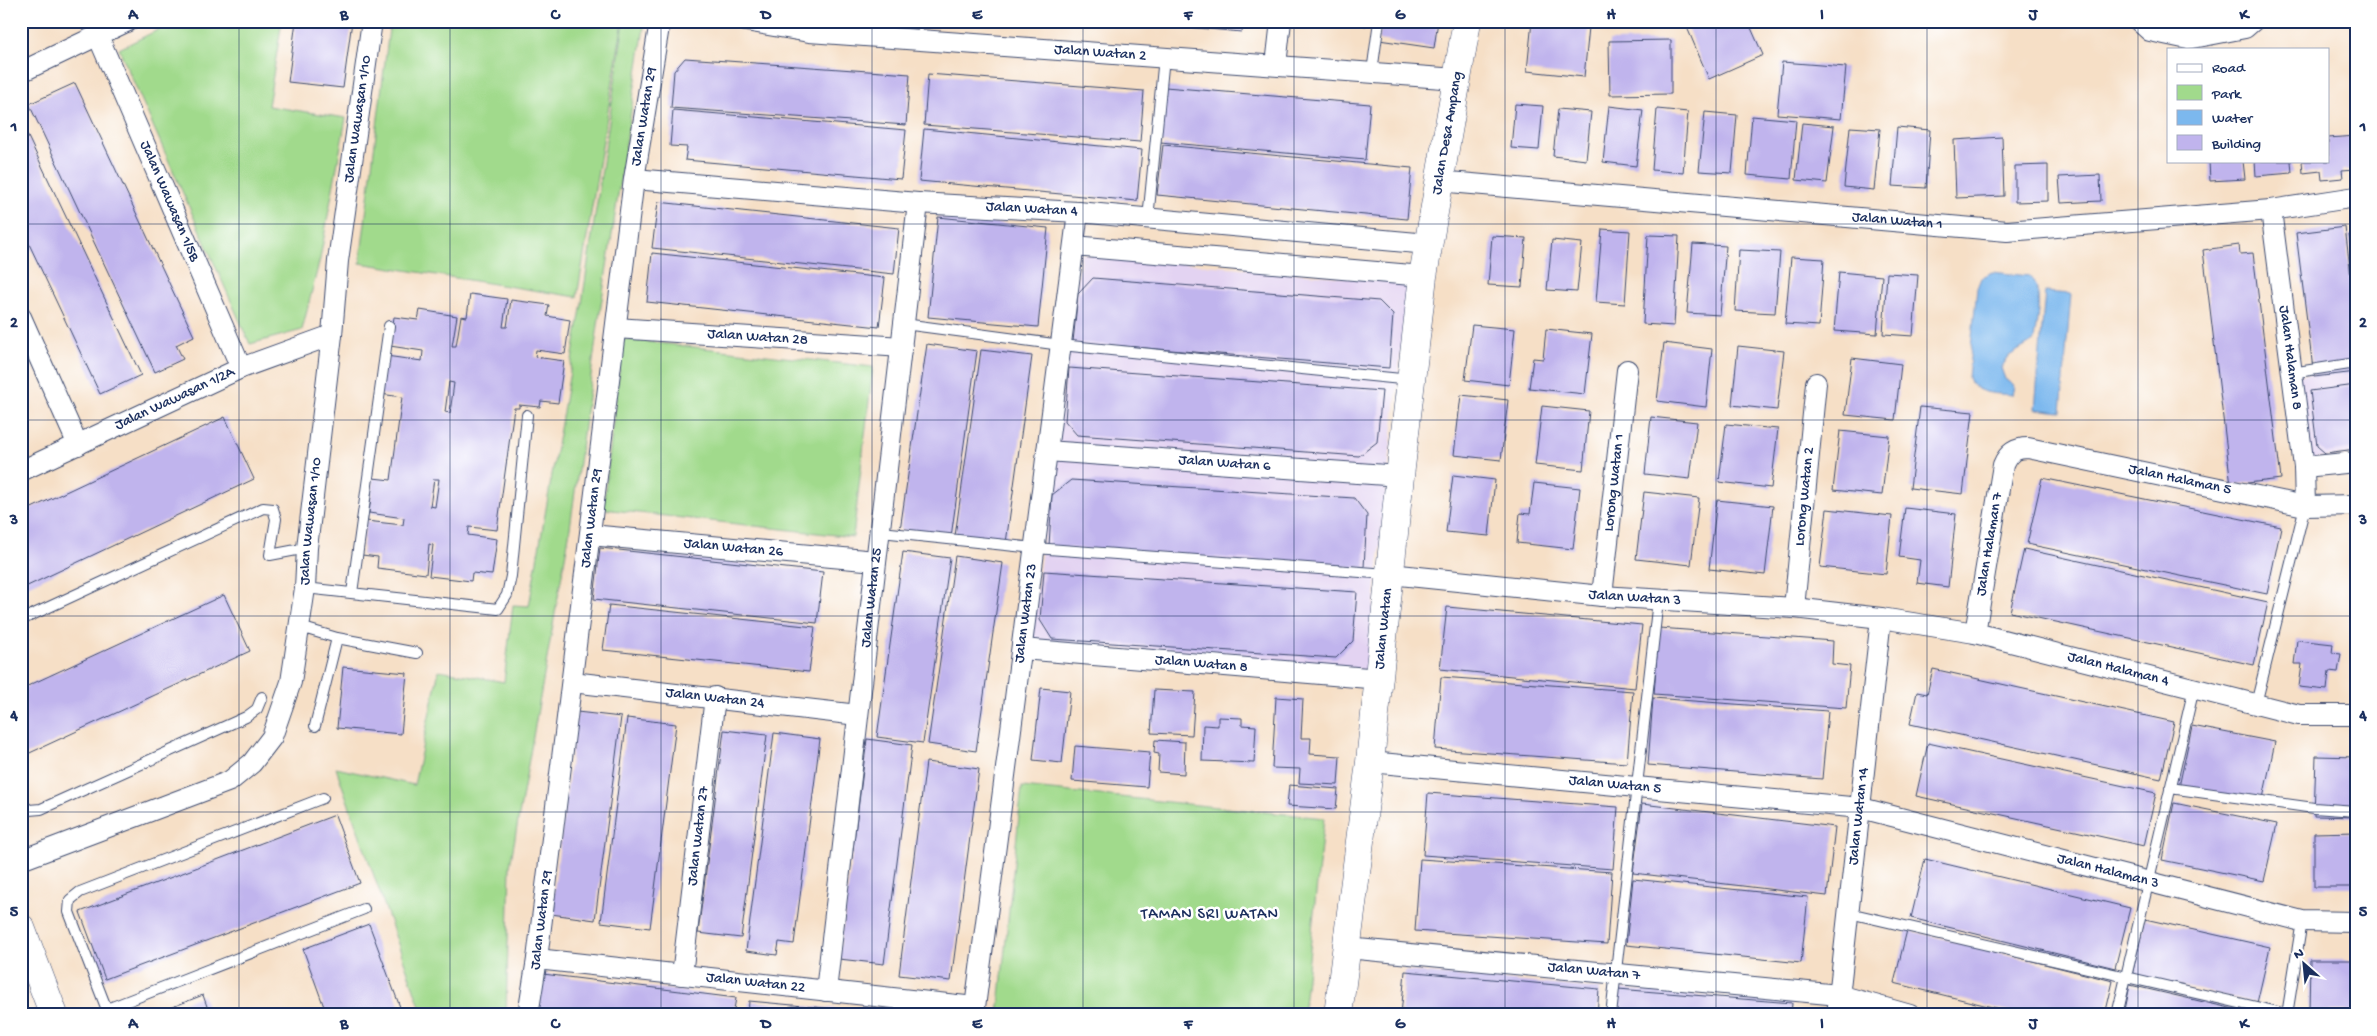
<svg xmlns="http://www.w3.org/2000/svg" width="2377" height="1036" font-family="'Gochi Hand',sans-serif">
	<style>
		.built { fill: #e3d3f2 }
		.green { fill: #a1da8c; stroke: #5e8475 }
		.water { fill: #7cb8ee; stroke: #4c74a6 }
		.building { fill: #c0b4ed; fill-rule: evenodd }
		.lines { fill: none; stroke-linecap: round; stroke-linejoin: round }
		.lane-casing { stroke: #3c496e; stroke-width: 12 }
		.street-casing { stroke: #3c496e; stroke-width: 22 }
		.secondary-casing { stroke: #3c496e; stroke-width: 29 }
		.lane { stroke: #fff; stroke-width: 10 }
		.street { stroke: #fff; stroke-width: 20 }
		.secondary { stroke: #fff; stroke-width: 28 }
		.grid { fill: none; stroke: #1b2f5e; stroke-width: 1; stroke-opacity: 0.55 }
		.labels { text-anchor: middle; dominant-baseline: central; stroke-width: 5; stroke-linejoin: round; paint-order: stroke }
		.street-label { font-size: 15px; fill: #1b2f5e; stroke: #fff }
		.neighbourhood-label { font-size: 16px; letter-spacing: 1px; fill: #1b2f5e; stroke: #fff }
		.neatline { fill: none; stroke: #1b2f5e; stroke-width: 2 }
		.grid-label { font-size: 16px; text-anchor: middle; font-weight: bold; fill: #1b2f5e }
	</style>
	<rect width="100%" height="100%" fill="#fff"/>
	<filter id="ink" filterUnits="userSpaceOnUse"><feTurbulence type="fractalNoise" baseFrequency=".02" numOctaves="2"/><feDisplacementMap in="SourceGraphic" scale="10" xChannelSelector="R" yChannelSelector="G"/><feConvolveMatrix kernelMatrix="1 2 1 2 8 2 1 2 1" color-interpolation-filters="sRGB"/></filter>
	<filter id="wash" filterUnits="userSpaceOnUse"><feTurbulence type="fractalNoise" baseFrequency=".0096" numOctaves="4" result="noise"/><feDisplacementMap in="SourceGraphic" scale="20" xChannelSelector="R" yChannelSelector="G"/><feGaussianBlur stdDeviation="1.12" result="paint"/><feColorMatrix in="noise" values="0 0 0 0 0 0 0 0 0 0 0 0 0 0 0 0 0 1.4 0 .05"/><feComposite in="paint" operator="in"/></filter>
	<g filter="url(#wash)">
		<rect width="100%" height="100%" fill="#f6dfc6"/>
		<!-- built -->
		<path class="built" d="M1081,254L1408,283L1367,670L1030,641Z
			M2356,367V454L2309,458L2298,376Z"/>
		<!-- green -->
		<path class="green" d="M176,21H282L268,106L346,118L320,259L302,330L250,344L119,49Z
			M390,21H623L577,297L360,263Z
			M624,21H645L598,325L569,535L510,866L506,1015H423L336,768L414,785L439,670L504,682L513,605L529,606L582,303Z
			M623,339L873,367L853,537L603,509Z
			M1022,787L1324,818L1303,1015H998Z"/>
		<!-- water -->
		<path class="water" d="M1992,272L2029,276C2045,285 2036,324 2034,341L2009,356L2001,368L2005,379L2014,386L2012,395C1995,393 1975,395 1968,378L1977,288L1981,278Z
			M2045,292L2071,294L2061,412L2035,409Z"/>
		<g id="blocks">
			<!-- building -->
			<path class="building" d="M296,21H352L343,88L288,82Z
				M1118,21H1243L1242,32Z
				M1340,21H1367L1366,26Z
				M1382,21H1438L1434,48L1379,40Z
				M1532,21L1589,27L1584,77L1527,71Z
				M1694,21H1748L1763,55L1709,79L1686,25Z
				M1671,40V94L1610,95L1609,41Z
				M685,58L910,74L906,125L671,108L674,71Z
				M1782,62L1846,67L1841,119L1777,114Z
				M928,74L1144,91L1140,142L924,125Z
				M75,83L194,336L176,345L183,359L155,372L29,104Z
				M1165,87L1370,104L1365,160L1160,142Z
				M1515,104L1543,106L1539,150L1511,148Z
				M1609,106L1643,110L1636,166L1603,162Z
				M1558,109L1591,112L1586,160L1553,156Z
				M1657,109L1688,112L1683,173L1652,170Z
				M673,110L906,130L901,179L685,160L687,147L670,146Z
				M1705,112L1737,115L1732,173L1699,171Z
				M1752,116L1796,120L1791,179L1747,175Z
				M21,122L141,375L100,394L21,227Z
				M1802,123L1834,126L1827,183L1796,180Z
				M1850,127L1880,129L1874,190L1844,187Z
				M1897,127L1930,130L1926,188L1892,186Z
				M924,129L1142,150L1137,201L919,181Z
				M2356,136V169L2342,170L2343,178L2322,180L2321,171L2303,173L2302,161H2328V138Z
				M2002,137L2004,196L1956,198L1954,140Z
				M1163,145L1412,168L1407,219L1157,195Z
				M2209,161H2243L2245,179L2210,181Z
				M2255,161H2291L2292,173L2256,176Z
				M2048,165V201L2015,202V166Z
				M2100,175L2101,201L2061,203L2059,177Z
				M658,202L899,228L894,274L652,248Z
				M938,217L1048,228L1038,327L928,317Z
				M2345,227L2356,320V372L2314,377L2296,233Z
				M1602,229L1630,231L1625,304L1596,302Z
				M2356,234V274H2355L2349,235Z
				M1648,235L1679,236L1674,326L1643,324Z
				M1492,236L1526,238L1522,287L1488,285Z
				M1552,240L1582,243L1577,292L1547,290Z
				M1693,244L1726,246L1720,315L1687,313Z
				M2239,245L2240,254L2253,253L2281,479L2231,485L2203,250Z
				M1739,250L1780,252L1775,313L1735,311Z
				M652,253L885,278L879,327L647,302Z
				M1791,257L1824,259L1819,326L1785,324Z
				M1839,272L1882,276L1877,334L1834,331Z
				M1887,273L1918,275L1913,336L1883,334Z
				M1093,278L1379,301L1393,315L1389,368L1073,342L1078,294Z
				M470,294L507,299L503,327H507L511,300L549,305L547,316L570,320L565,354L536,350L535,357L564,361L558,403L541,401L540,407L519,405V408H514L497,530L469,527L468,535L497,539L492,575L472,573L471,581L429,576L433,545L429,544L426,574L377,568L378,557L362,555L366,521L403,525L404,518L369,513L373,478L391,480L402,397L380,394L386,356L422,361L423,351L390,346L394,317L418,320L420,310L457,316L452,346H456L461,316L467,317ZM449,382L454,383L450,413L445,412ZM434,479H439L435,507L430,506Z
				M1472,325L1515,329L1509,385L1465,380Z
				M1546,329L1592,334L1585,394L1529,388L1533,358L1543,359Z
				M1664,343L1712,349L1706,407L1657,401Z
				M927,344L977,351L951,537L900,530Z
				M1738,346L1784,351L1777,410L1732,405Z
				M981,350L1032,356L1006,543L955,536Z
				M1852,358L1901,364L1895,420L1845,415Z
				M1069,368L1382,391L1377,442L1359,456L1077,435L1065,421Z
				M2356,385V449L2325,453L2317,446L2310,391Z
				M1461,395L1508,400L1501,460L1454,455Z
				M1542,406L1589,411L1583,470L1535,465Z
				M1920,407L1973,412L1963,494L1910,488Z
				M225,417L254,479L21,589V513Z
				M1651,417L1697,422L1690,479L1645,474Z
				M1726,424L1778,429L1771,488L1719,482Z
				M1840,431L1889,436L1882,495L1833,490Z
				M1453,475L1495,480L1489,536L1446,532Z
				M2042,478L2281,527L2267,594L2027,544Z
				M1071,480L1354,498L1367,515L1364,567L1049,546L1052,495Z
				M1534,483L1580,488L1573,549L1517,543L1520,513L1530,514Z
				M1644,492L1699,498L1691,565L1636,559Z
				M1717,500L1773,506L1765,575L1709,569Z
				M1905,508L1956,514L1948,587L1917,583L1920,560L1899,557Z
				M1827,509L1892,516L1886,574L1820,567Z
				M600,548L823,572L817,623L594,599Z
				M2024,549L2268,602L2254,665L2010,612Z
				M903,552L950,558L923,743L877,737Z
				M955,556L1003,563L976,751L928,744Z
				M1044,571L1357,592L1353,641L1336,658L1052,639L1040,620Z
				M224,595L250,651L21,757V689Z
				M609,605L815,627L809,672L603,650Z
				M1447,607L1642,625L1635,688L1440,669Z
				M1659,628L1833,641L1832,664L1850,666L1846,708L1654,694Z
				M2297,640L2333,644L2332,653L2341,654L2338,672L2329,671L2327,690L2299,687L2302,664H2294Z
				M343,667L407,673L401,734L337,728Z
				M1933,669L2174,722L2161,779L1910,724L1917,692L1927,694Z
				M1441,677L1633,691L1627,763L1435,749Z
				M1041,688L1070,691L1062,763L1033,760Z
				M1154,690L1195,692L1192,735L1151,733Z
				M1276,697L1303,699L1301,738H1311L1310,754L1340,756L1338,785L1299,783L1300,769L1272,768Z
				M1653,698L1828,711L1822,779L1648,765Z
				M577,712L621,717L595,920L551,914Z
				M1218,717L1242,718V725L1256,726L1254,763L1202,761L1203,725L1218,726Z
				M627,718L676,724L650,928L601,922Z
				M2192,726L2275,742L2262,803L2179,787Z
				M724,730L767,735L741,938L698,933Z
				M774,733L820,739L794,944L779,942L777,955L746,951Z
				M867,739L912,745L884,964L839,959Z
				M1155,740L1185,742L1184,774L1158,772L1159,754L1154,753Z
				M1928,743L2156,793L2144,846L1916,796Z
				M1075,746L1150,752L1147,787L1072,781Z
				M2316,756L2356,757V817L2314,816Z
				M926,762L979,769L951,981L899,975Z
				M1289,785L1338,789L1336,809L1287,806Z
				M1428,793L1618,807L1613,869L1423,855Z
				M2174,803L2277,824L2264,881L2162,860Z
				M1642,804L1835,827L1827,896L1633,873Z
				M335,815L360,883L105,979L80,912Z
				M2356,832V887H2314V833Z
				M1420,859L1612,872L1607,944L1415,931Z
				M1925,859L2130,908L2115,968L1911,918Z
				M1633,879L1808,897L1801,963L1626,945Z
				M2145,919L2270,947L2257,1003L2132,975Z
				M369,924L403,1015H327L303,949Z
				M1907,930L2113,981L2105,1015H2025L1894,983Z
				M2310,960H2356V1011H2309Z
				M1405,971L1599,989L1597,1015H1401Z
				M543,974L736,998L733,1015H538Z
				M2130,985L2234,1009L2254,1013L2124,1015Z
				M1618,989L1792,1003L1791,1015H1615Z
				M203,995L210,1015H152Z
				M749,1001L880,1013V1015H748Z"/>
		</g>
	</g>
	<g filter="url(#ink)">
		<use href="#blocks" fill-opacity="0" stroke="#3c496e" stroke-width="1"/>
		<g class="lines">
			<defs>
				<path id="lane" d="M1372,72L1379,21
					M1148,219L1164,57
					M904,324L1061,345L1411,380
					M2291,373L2356,363
					M881,532L1035,548L1388,574
					M305,588L498,609L507,595L511,576L527,415
					M352,593L389,326
					M21,620L263,508L273,509L276,519L270,555L307,548
					M300,627L337,638L417,653
					M2256,704L2305,506
					M315,726L337,638
					M2170,788L2314,808L2356,811
					M21,803L29,810L41,809L246,717L257,709L262,697
					M1849,913L2287,1014
					M107,1009L364,909
					M109,1015L69,912L70,900L80,892L323,798
					M1611,1015L1658,600
					M2117,1015L2194,688
					M2287,1015L2302,921"/>
				<g id="street">
					<path id="s1" d="M746,21L809,32L1457,79"/>
					<path d="M2139,21L2150,31L2188,39L2245,28L2253,21"/>
					<path id="s2" d="M98,36L241,368"/>
					<path d="M1276,65L1281,21"/>
					<path d="M21,72L128,21"/>
					<path id="s3" d="M634,179L918,203L1078,212L1428,244"/>
					<path id="s4" d="M1438,181L2007,231L2271,210L2356,197"/>
					<path id="s5" d="M2271,210L2304,467L2305,506"/>
					<path d="M1074,246L1423,276"/>
					<path d="M21,317L78,445"/>
					<path id="s6" d="M616,328L902,347"/>
					<path id="s7" d="M1047,451L1400,476"/>
					<path d="M2304,467L2356,462"/>
					<path id="s8" d="M21,471L241,368L332,335"/>
					<path id="s9" d="M590,535L876,561"/>
					<path id="s10" d="M1390,574L1602,596L1794,608L1881,618L1975,633L2299,715H2356"/>
					<path id="s11" d="M1602,596L1627,370"/>
					<path id="s12" d="M1794,608L1816,383"/>
					<path id="s13" d="M1975,633L2003,465C2008,453 2015,448 2028,448L2305,506L2356,505"/>
					<path id="s14" d="M1022,649L1380,679"/>
					<path id="s15" d="M572,682L858,715"/>
					<path id="s16" d="M1370,762L1861,808L2302,921L2356,922"/>
					<path id="s17" d="M21,860L230,781L252,763L272,737L291,682L305,588L307,548L332,335L338,261L372,21"/>
					<path id="s18" d="M1347,948L1839,995L1910,1015"/>
					<path id="s19" d="M537,959L975,1007"/>
					<path id="s20" d="M682,975L715,697"/>
					<path id="s21" d="M826,991L918,203"/>
					<path id="s22" d="M528,1015L537,959L634,179L660,21"/>
					<path id="s23" d="M974,1015L1078,212"/>
					<path id="s24" d="M1837,1015L1881,618"/>
				</g>
				<g id="secondary">
					<path d="M21,928L54,1015"/>
					<path id="s25" d="M1338,1015L1370,762L1400,476L1423,276L1467,21"/>
				</g>
			</defs>
			<!-- lane casing -->
			<use href="#lane" class="lane-casing"/>
			<!-- street casing -->
			<use href="#street" class="street-casing"/>
			<!-- secondary casing -->
			<use href="#secondary" class="secondary-casing"/>
			<!-- lane -->
			<use href="#lane" class="lane"/>
			<!-- street -->
			<use href="#street" class="street"/>
			<!-- secondary -->
			<use href="#secondary" class="secondary"/>
		</g>
	</g>
	<!-- grid -->
	<path class="grid" d="M239,21V1015M450,21V1015M661,21V1015M872,21V1015M1083,21V1015M1294,21V1015M1505,21V1015M1716,21V1015M1927,21V1015M2138,21V1015M21,224H2356M21,420H2356M21,616H2356M21,812H2356"/>
	<g class="labels">
		<!-- street labels -->
		<g class="street-label">
			<text stroke="none"><textPath href="#s1" startOffset="356">Jalan Watan 2</textPath></text>
			<text stroke="none"><textPath href="#s22" startOffset="906">Jalan Watan 29</textPath></text>
			<text stroke="none"><textPath href="#s17" startOffset="910">Jalan Wawasan 1/10</textPath></text>
			<text stroke="none"><textPath href="#s25" startOffset="889">Jalan Desa Ampang</textPath></text>
			<text stroke="none"><textPath href="#s2" startOffset="180">Jalan Wawasan 1/5B</textPath></text>
			<text stroke="none"><textPath href="#s3" startOffset="399">Jalan Watan 4</textPath></text>
			<text stroke="none"><textPath href="#s4" startOffset="461">Jalan Watan 1</textPath></text>
			<text stroke="none"><textPath href="#s6" startOffset="142">Jalan Watan 28</textPath></text>
			<text stroke="none"><textPath href="#s5" startOffset="149">Jalan Halaman 8</textPath></text>
			<text stroke="none"><textPath href="#s8" startOffset="170">Jalan Wawasan 1/2A</textPath></text>
			<text stroke="none"><textPath href="#s7" startOffset="178">Jalan Watan 6</textPath></text>
			<text stroke="none"><textPath href="#s13" startOffset="358">Jalan Halaman 5</textPath></text>
			<text stroke="none"><textPath href="#s11" startOffset="114">Lorong Watan 1</textPath></text>
			<text stroke="none"><textPath href="#s12" startOffset="112">Lorong Watan 2</textPath></text>
			<text stroke="none"><textPath href="#s22" startOffset="501">Jalan Watan 29</textPath></text>
			<text stroke="none"><textPath href="#s17" startOffset="505">Jalan Wawasan 1/10</textPath></text>
			<text stroke="none"><textPath href="#s13" startOffset="90">Jalan Halaman 7</textPath></text>
			<text stroke="none"><textPath href="#s9" startOffset="144">Jalan Watan 26</textPath></text>
			<text stroke="none"><textPath href="#s21" startOffset="396">Jalan Watan 25</textPath></text>
			<text stroke="none"><textPath href="#s10" startOffset="246">Jalan Watan 3</textPath></text>
			<text stroke="none"><textPath href="#s23" startOffset="405">Jalan Watan 23</textPath></text>
			<text stroke="none"><textPath href="#s25" startOffset="389">Jalan Watan</textPath></text>
			<text stroke="none"><textPath href="#s14" startOffset="180">Jalan Watan 8</textPath></text>
			<text stroke="none"><textPath href="#s10" startOffset="736">Jalan Halaman 4</textPath></text>
			<text stroke="none"><textPath href="#s15" startOffset="144">Jalan Watan 24</textPath></text>
			<text stroke="none"><textPath href="#s16" startOffset="246">Jalan Watan 5</textPath></text>
			<text stroke="none"><textPath href="#s24" startOffset="200">Jalan Watan 14</textPath></text>
			<text stroke="none"><textPath href="#s20" startOffset="140">Jalan Watan 27</textPath></text>
			<text stroke="none"><textPath href="#s16" startOffset="748">Jalan Halaman 3</textPath></text>
			<text stroke="none"><textPath href="#s22" startOffset="96">Jalan Watan 29</textPath></text>
			<text stroke="none"><textPath href="#s18" startOffset="248">Jalan Watan 7</textPath></text>
			<text stroke="none"><textPath href="#s19" startOffset="220">Jalan Watan 22</textPath></text>
		</g>
		<!-- neighbourhood labels -->
		<g class="neighbourhood-label">
			<text x="1210" y="915">TAMAN SRI WATAN</text>
		</g>
	</g>
	<!-- margin -->
	<rect width="2377" height="1036" fill="none" stroke="#fff" stroke-width="55"/>
	<!-- legend -->
	<rect x="2167" y="48" width="162" height="115" fill="#ffffff" stroke="#a4acbf"/>
	<rect x="2177" y="64" width="25" height="8" fill="#ffffff" stroke="#a4acbf"/>
	<text x="2212" y="72" font-size="15" fill="#1b2f5e">Road</text>
	<rect x="2177" y="85" width="25" height="15" fill="#a1da8c" stroke="#a4acbf"/>
	<text x="2212" y="98" font-size="15" fill="#1b2f5e">Park</text>
	<rect x="2177" y="110" width="25" height="15" fill="#7cb8ee" stroke="#a4acbf"/>
	<text x="2212" y="122" font-size="15" fill="#1b2f5e">Water</text>
	<rect x="2177" y="135" width="25" height="15" fill="#c0b4ed" stroke="#a4acbf"/>
	<text x="2212" y="148" font-size="15" fill="#1b2f5e">Building</text>
	<!-- north arrow -->
	<g transform="translate(2304 964) rotate(333)" stroke="#ffffff" stroke-width="4" paint-order="stroke">
	<path d="M0-4L9 19L0 12L-9 19Z" fill="#1b2f5e"/>
	<text y="-8" font-size="14" font-weight="bold" text-anchor="middle" fill="#1b2f5e">N</text>
	</g>
	<rect x="28" y="28" width="2322" height="980" class="neatline"/>
	<g class="grid-label">
		<text x="133" y="19">A</text>
		<text x="344" y="19">B</text>
		<text x="555" y="19">C</text>
		<text x="766" y="19">D</text>
		<text x="977" y="19">E</text>
		<text x="1188" y="19">F</text>
		<text x="1400" y="19">G</text>
		<text x="1611" y="19">H</text>
		<text x="1822" y="19">I</text>
		<text x="2033" y="19">J</text>
		<text x="2244" y="19">K</text>
		<text x="14" y="131">1</text>
		<text x="2363" y="131">1</text>
		<text x="14" y="327">2</text>
		<text x="2363" y="327">2</text>
		<text x="14" y="524">3</text>
		<text x="2363" y="524">3</text>
		<text x="14" y="720">4</text>
		<text x="2363" y="720">4</text>
		<text x="14" y="916">5</text>
		<text x="2363" y="916">5</text>
		<text x="133" y="1028">A</text>
		<text x="344" y="1028">B</text>
		<text x="555" y="1028">C</text>
		<text x="766" y="1028">D</text>
		<text x="977" y="1028">E</text>
		<text x="1188" y="1028">F</text>
		<text x="1400" y="1028">G</text>
		<text x="1611" y="1028">H</text>
		<text x="1822" y="1028">I</text>
		<text x="2033" y="1028">J</text>
		<text x="2244" y="1028">K</text>
	</g>
</svg>
